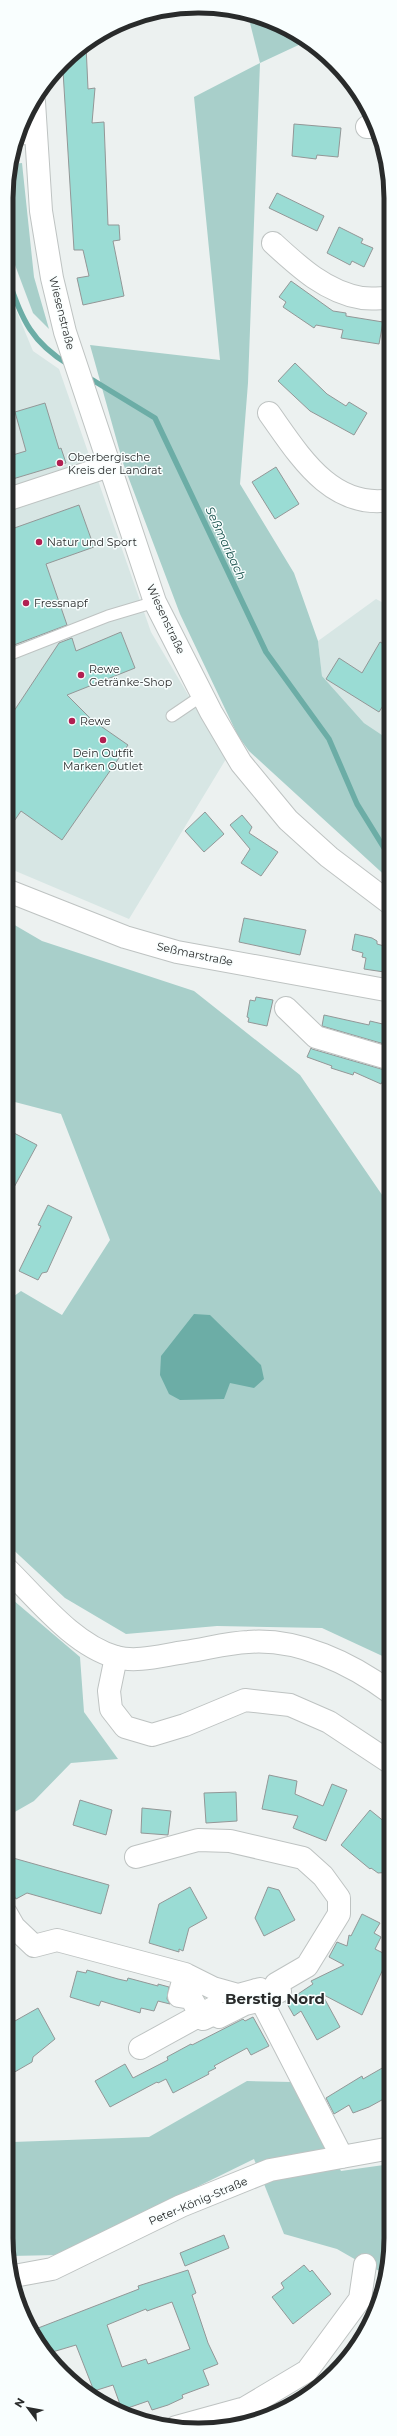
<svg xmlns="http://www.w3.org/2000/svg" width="397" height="2436" font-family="Montserrat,sans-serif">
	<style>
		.built { fill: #d7e6e4 }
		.green { fill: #a8cfca }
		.water { fill: #6cada6 }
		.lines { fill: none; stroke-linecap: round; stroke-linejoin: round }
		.stream { stroke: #6cada6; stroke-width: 5.5 }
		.building { fill: #9adcd4; stroke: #939797; fill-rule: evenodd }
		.service-casing { stroke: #bec3c2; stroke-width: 13 }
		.minor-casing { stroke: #bec3c2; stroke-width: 24 }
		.tertiary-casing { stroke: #bec3c2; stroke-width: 24 }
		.secondary-casing { stroke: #bec3c2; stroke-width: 24 }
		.service { stroke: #fff; stroke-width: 11 }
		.minor { stroke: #fff; stroke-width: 22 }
		.tertiary { stroke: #fff; stroke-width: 22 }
		.secondary { stroke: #fff; stroke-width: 22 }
		.poi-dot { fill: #b12052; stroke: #f9fefe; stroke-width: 1.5 }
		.labels { text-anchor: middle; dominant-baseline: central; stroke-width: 3; stroke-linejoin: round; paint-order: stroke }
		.street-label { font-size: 11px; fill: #292b2b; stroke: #f9fefe }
		.poi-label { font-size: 11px; fill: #292b2b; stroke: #f9fefe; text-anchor: start }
		.water-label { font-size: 12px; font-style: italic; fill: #134d48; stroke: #f9fefe }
		.district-label { font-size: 15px; font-weight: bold; fill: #292b2b; stroke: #f9fefe }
		.rim { fill: none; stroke: #292b2b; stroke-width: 5 }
	</style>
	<rect width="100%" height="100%" fill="#ecf1f0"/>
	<!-- built -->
	<path class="built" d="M6,286L33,351L59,369L151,632L226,759L129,919L6,867V714L12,706L6,703Z
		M376,599L391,607V741L364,723L322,676L318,641Z"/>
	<!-- green -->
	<path class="green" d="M248,15L272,21L305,42L260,63L248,383L240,484L294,573L318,641L322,676L364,723L391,741V881L249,751L238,736L180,614L123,463L90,345L220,360L194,97L260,63Z
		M22,163L34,277L49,329L33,313L6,241V186L12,164Z
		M6,920L42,941L194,991L300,1075L391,1208V1660L322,1628L217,1626L126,1634L65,1598L6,1543V1302L21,1291L62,1315L110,1240L61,1114L11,1101L6,1103Z
		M6,1594L80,1657L84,1712L118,1759L71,1763L34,1801L6,1817Z
		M247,2081L292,2082L341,2171L391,2164V2250L385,2273L365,2265L337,2249L284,2234L254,2159L58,2255L10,2256L6,2237V2138L13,2142L149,2137Z"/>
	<!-- water -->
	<path class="water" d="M194,1314L210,1315L261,1365L264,1379L254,1388L230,1383L224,1399L180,1400L169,1394L160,1375L161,1356Z"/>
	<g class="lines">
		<!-- stream -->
		<path class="stream" d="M6,274C22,317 28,340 69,365
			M86,376L155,418L266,652L329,739L357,804L391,859"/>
	</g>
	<!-- building -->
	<path class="building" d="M86,45L88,89L95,88L92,123L104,122L108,225H119L120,240L113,241L124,296L83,305L77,278L89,276L83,250H74L63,71L66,70V61L72,54Z
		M294,124L341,128L338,157L317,155L316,159L292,156Z
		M277,193L324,216L317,231L269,208Z
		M339,227L363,239L361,243L373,248L364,267L352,261L350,265L327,253Z
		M291,281L333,311L346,313V316L383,322L379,344L341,338L343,330L316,325L314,328L283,307L286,302L279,297Z
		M295,363L327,394L346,406L349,402L367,413L354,435L310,411L278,381Z
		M45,403L59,449L61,448L66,463L6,481V457L26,451L15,412Z
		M276,467L299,504L275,519L252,482Z
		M79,505L94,547L46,564L67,625L6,648V531Z
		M121,632L135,668L67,695L92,720L128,745L62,840L21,811L6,833V723L59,643L72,638L76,651Z
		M380,642L391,648V693L379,712L326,679L339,658L362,673Z
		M205,812L224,834L204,852L185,831Z
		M242,815L252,827L249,833L278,852L261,876L241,863L250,849L230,825Z
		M244,918L306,930L300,955L239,942Z
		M355,934L372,938L377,941V944L391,948V973L364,969L366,958L362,957L363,953L352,950Z
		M256,997L273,1000L267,1026L248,1022L249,1018L247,1017L250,1000L255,1001Z
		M324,1015L369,1025L370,1021L391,1026V1046L322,1026Z
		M311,1048L312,1049L388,1071L381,1084L354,1072L353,1075L331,1068L332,1066L307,1057Z
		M14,1133L37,1145L6,1202V1148Z
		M48,1205L72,1217L47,1272L42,1273L38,1280L19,1271L41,1226L38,1225Z
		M269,1775L297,1781L295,1794L323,1806L332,1784L347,1790L326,1841L293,1828L298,1816L262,1809Z
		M236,1792L237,1821L206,1823L204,1793Z
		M80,1800L112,1810L106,1835L73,1825Z
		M142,1808L171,1811L168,1835L141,1833Z
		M370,1810L391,1827V1872L378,1873L371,1868L370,1869L341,1845Z
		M6,1856L109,1885L101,1914L27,1893L16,1899L6,1881Z
		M190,1887L207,1918L189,1928L183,1951L179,1949V1952L149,1943L159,1904Z
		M268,1887L279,1890L295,1920L264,1936L255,1918Z
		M362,1914L380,1923L374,1933L381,1937L375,1949L389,1956L362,2015L322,1994L340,2027L317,2040L301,2011L294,2016L286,2002L313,1984L311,1981L344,1965L329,1957L337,1942L347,1946L349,1935L351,1936Z
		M87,1970L118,1979L127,1981L128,1978L158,1986V1984L169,1987L167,1999L170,2004L158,2001L154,2011L141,2008L140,2013L101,2001L99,2006L70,1997L77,1971L86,1973Z
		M38,2008L55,2039L33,2057L32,2062L6,2077V2026Z
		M253,2017L269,2046L251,2055L247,2048L214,2066L216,2068L208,2072L209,2074L173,2093L166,2079L158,2083L157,2082L110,2107L95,2081L125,2064L133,2078L168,2060L167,2057L191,2044L192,2045L243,2019L245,2021Z
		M391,2063V2095L369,2107L353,2113L349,2105L334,2114L326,2098L362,2076L363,2079Z
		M224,2235L229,2248L185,2266L180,2253Z
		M304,2265L310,2272L312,2270L331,2294L293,2324L272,2297L284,2288L281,2283Z
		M188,2270L196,2293L192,2295L208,2343L218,2364L203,2370L209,2385L182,2395L183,2398L168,2405L152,2410L148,2401L122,2410L113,2385L94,2391L76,2345L49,2353L33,2330L139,2289L138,2286ZM172,2302L190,2349L148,2364L146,2359L122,2367L107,2325L146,2309L147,2311Z"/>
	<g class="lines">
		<defs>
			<path id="service" d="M19,139L37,138
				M6,656L108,616L155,602
				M172,716L203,695"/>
			<path id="minor" d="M367,127H375
				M273,243C299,267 326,292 362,298C371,299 381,298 391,298
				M269,413C299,455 331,510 391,500
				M6,500L109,466
				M286,1008L316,1037L391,1059
				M116,1657L109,1691L111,1709L125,1727L152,1735L185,1725L245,1700L290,1705L329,1722L391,1763
				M6,1913L14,1927L34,1946L57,1940L185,1974L179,1996L191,1998L203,2019L216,2013L219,2017L245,2004L262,2000L280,1991L276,1984L307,1966L339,1914V1898L323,1876L303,1858L230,1841L198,1840L136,1857
				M185,1974L213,1988L238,1995L260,1989
				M256,1990L342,2157
				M140,2048L213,2008
				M14,2276L52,2269L181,2206L270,2170L391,2148
				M176,2427L245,2408L307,2371L360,2299L365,2265"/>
			<path id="tertiary" d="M6,890L125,937L177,952L391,991
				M6,1568C37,1598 73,1645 116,1657C137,1663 163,1655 185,1652C206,1649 227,1643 248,1642C298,1638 351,1663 391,1693"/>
			<path id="secondary" d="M34,102L41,211L52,278L65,332L155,602L211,712L241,763L288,820L329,857L391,904"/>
		</defs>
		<!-- service casing -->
		<use href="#service" class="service-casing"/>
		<!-- minor casing -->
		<use href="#minor" class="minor-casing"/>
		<!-- tertiary casing -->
		<use href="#tertiary" class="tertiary-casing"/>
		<!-- secondary casing -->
		<use href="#secondary" class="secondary-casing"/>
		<!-- service -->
		<use href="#service" class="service"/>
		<!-- minor -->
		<use href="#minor" class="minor"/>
		<!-- tertiary -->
		<use href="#tertiary" class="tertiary"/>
		<!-- secondary -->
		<use href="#secondary" class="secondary"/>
	</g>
	<!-- markers -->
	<g class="poi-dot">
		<circle cx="60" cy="463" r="4"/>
		<circle cx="39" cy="542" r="4"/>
		<circle cx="26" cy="603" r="4"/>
		<circle cx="81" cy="675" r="4"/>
		<circle cx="72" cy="721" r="4"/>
		<circle cx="103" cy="740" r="4"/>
	</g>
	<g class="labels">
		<!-- street labels -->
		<g class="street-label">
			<text transform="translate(62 313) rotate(76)">Wiesenstraße</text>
			<text transform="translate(166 619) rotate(65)">Wiesenstraße</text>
			<text transform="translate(195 954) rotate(12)">Seßmarstraße</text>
			<text transform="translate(198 2201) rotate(-23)">Peter-König-Straße</text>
		</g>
		<!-- poi labels -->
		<g class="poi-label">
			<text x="68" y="457">Oberbergische<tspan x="68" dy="13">Kreis der Landrat</tspan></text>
			<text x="47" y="542">Natur und Sport</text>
			<text x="34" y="603">Fressnapf</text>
			<text x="89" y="669">Rewe<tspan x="89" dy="13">Getränke-Shop</tspan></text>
			<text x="80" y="721">Rewe</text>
			<text x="103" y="753" text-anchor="middle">Dein Outfit<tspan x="103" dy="13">Marken Outlet</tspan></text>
		</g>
		<!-- water labels -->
		<g class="water-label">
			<text transform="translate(226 543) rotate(65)">Seßmarbach</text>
		</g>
		<!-- district labels -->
		<g class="district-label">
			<text x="275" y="1998">Berstig Nord</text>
		</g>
	</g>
	<!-- crop -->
	<path d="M0 0H397V2436H0ZM198 13H199A185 185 0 0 1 384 198V2238A185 185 0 0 1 199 2423H198A185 185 0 0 1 13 2238V198A185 185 0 0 1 198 13Z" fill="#f9fefe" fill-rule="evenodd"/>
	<path class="rim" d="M198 13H199A185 185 0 0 1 384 198V2238A185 185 0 0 1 199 2423H198A185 185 0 0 1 13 2238V198A185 185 0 0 1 198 13Z"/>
	<!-- north arrow -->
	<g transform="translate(28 2408) rotate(302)" stroke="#f9fefe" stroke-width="3" paint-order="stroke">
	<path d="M0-3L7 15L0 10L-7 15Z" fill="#292b2b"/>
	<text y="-6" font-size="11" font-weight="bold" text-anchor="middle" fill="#292b2b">N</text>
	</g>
</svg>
